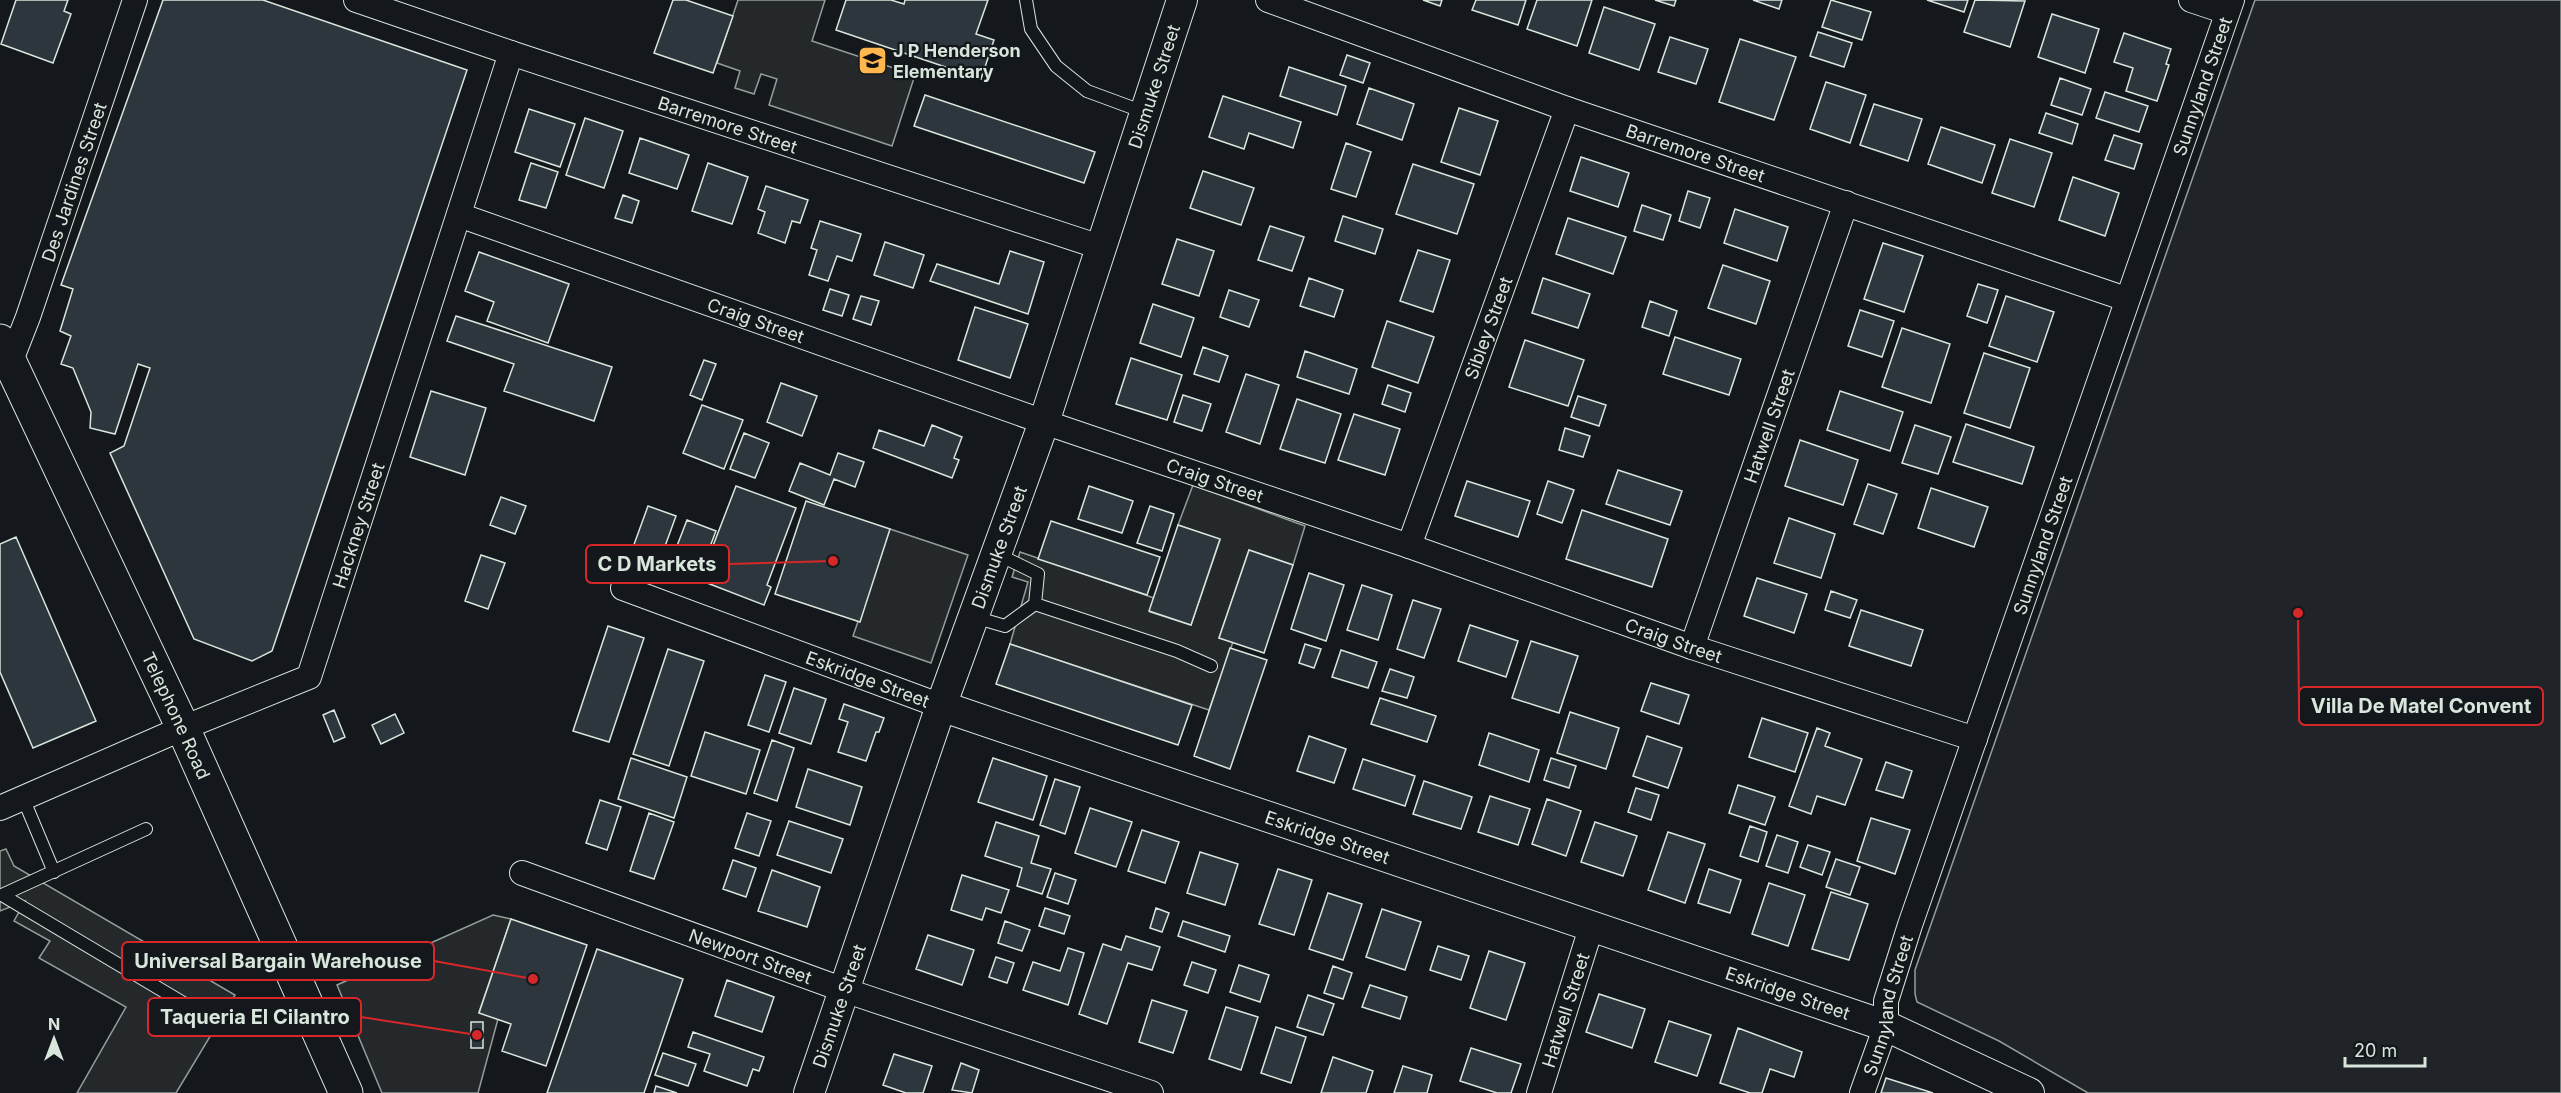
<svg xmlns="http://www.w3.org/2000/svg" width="2561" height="1093" font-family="Inter,sans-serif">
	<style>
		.green { fill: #202428; stroke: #939e99; stroke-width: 1.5 }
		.parking { fill: #24282b; stroke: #939e99; stroke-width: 1.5 }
		.building { fill: #2c363c; stroke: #d8e6dc; stroke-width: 1.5 }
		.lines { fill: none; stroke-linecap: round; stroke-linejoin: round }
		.service-casing { stroke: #d8e6dc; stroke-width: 14 }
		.minor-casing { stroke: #d8e6dc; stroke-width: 26 }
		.tertiary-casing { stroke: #d8e6dc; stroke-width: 32 }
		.secondary-casing { stroke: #d8e6dc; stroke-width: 35 }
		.service { stroke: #14181c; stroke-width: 12 }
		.minor { stroke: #14181c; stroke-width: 24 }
		.tertiary { stroke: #14181c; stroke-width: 30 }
		.secondary { stroke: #14181c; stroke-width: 33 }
		.labels { text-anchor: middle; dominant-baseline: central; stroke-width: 4.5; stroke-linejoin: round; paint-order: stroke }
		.poi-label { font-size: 18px; font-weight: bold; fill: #d8e6dc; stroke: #14181c; text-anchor: start }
		.street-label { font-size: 18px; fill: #d8e6dc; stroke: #14181c }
		.leader { fill: none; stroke: #d62828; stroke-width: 2 }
		.callout-dot { fill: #d62828; stroke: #14181c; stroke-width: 2 }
		.callout { fill: #14181c; stroke: #d62828; stroke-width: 2 }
		.callout-label { font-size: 20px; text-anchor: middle; font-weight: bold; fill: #d8e6dc }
	</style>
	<rect width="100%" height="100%" fill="#14181c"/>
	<!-- green -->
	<path class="green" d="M2255,0H2561V1093H2088L1999,1041L1917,1002L1915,994V970Z"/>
	<!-- parking -->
	<path class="parking" d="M738,0H825L812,41L915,75L892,146L769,105L777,79L761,74L754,94L735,88L740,71L717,63Z
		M1193,485L1305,526L1293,565L1249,550L1219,638L1233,642L1209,710L1010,644L1028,582L1012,577L1020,552L1154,598L1150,612L1191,625L1220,540L1178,525Z
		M890,529L968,555L931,663L853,636Z
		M6,849L14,866L235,995L176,1093H77L126,1007L39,958L50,941L14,921L25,901L0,911V851Z
		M493,915L511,919L479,1012L498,1019L478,1093H382L337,985Z"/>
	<!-- building -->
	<path class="building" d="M16,0H68L64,11L71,14L53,63L1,44Z
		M163,0H263L467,70L272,651L252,661L194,639L110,453L124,446L150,368L138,364L115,434L90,428L91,412L73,368L61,364L71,336L60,331L73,289L61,285Z
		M673,0H686L733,16L713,73L654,53Z
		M846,0H891L904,4L905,0H988L976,34L994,40L981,79L836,30Z
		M1423,0H1442L1440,6Z
		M1476,0H1526L1518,25L1472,10Z
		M1537,0H1592L1577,46L1527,29Z
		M1655,0H1676L1674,6Z
		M1753,0H1782L1779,9Z
		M1831,0L1871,12L1862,40L1822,27Z
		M1927,0H1968L1964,12Z
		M1975,0L2025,1L2010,47L1964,32Z
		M1604,7L1655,24L1639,70L1589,53Z
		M2052,14L2099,29L2085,73L2038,57Z
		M1818,32L1852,43L1844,67L1810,56Z
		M2124,33L2171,49L2166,64L2169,65L2157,101L2126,91L2133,68L2114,62Z
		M1670,37L1708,49L1696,84L1658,72Z
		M1740,39L1796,57L1774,120L1719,102Z
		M1347,55L1370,63L1363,83L1340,75Z
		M1289,67L1346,86L1337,115L1280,96Z
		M2060,78L2091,89L2082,115L2051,105Z
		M1826,82L1866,95L1850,143L1810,129Z
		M1369,88L1414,104L1402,140L1357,124Z
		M2105,92L2148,106L2139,132L2096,118Z
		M925,95L1095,152L1084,183L914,126Z
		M1223,96L1301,122L1293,148L1249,133L1244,149L1209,137Z
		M1874,104L1922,119L1908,161L1860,145Z
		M1459,108L1498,121L1480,175L1441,162Z
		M529,109L575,124L560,167L515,152Z
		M2046,113L2078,124L2072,144L2039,133Z
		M585,118L623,131L604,188L566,175Z
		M1941,127L1995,145L1982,183L1928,164Z
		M2114,135L2142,144L2134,169L2105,160Z
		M640,138L689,155L677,189L629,173Z
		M2010,139L2052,153L2034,207L1992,193Z
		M1346,143L1371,152L1356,197L1331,189Z
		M1581,157L1629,173L1618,207L1570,191Z
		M531,163L558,172L546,208L519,200Z
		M708,163L748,177L732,224L692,211Z
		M1413,164L1474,184L1457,234L1396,214Z
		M1203,171L1254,188L1241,225L1190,208Z
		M2073,177L2119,193L2105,236L2059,220Z
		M766,186L808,200L800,223L792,221L785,243L758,233L765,212L758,209Z
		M1688,191L1710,198L1700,228L1679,221Z
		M623,195L639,201L632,223L615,218Z
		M1642,205L1671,215L1663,240L1634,231Z
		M1735,209L1788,227L1777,261L1724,243Z
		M1343,216L1383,229L1375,254L1335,241Z
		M1568,218L1626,237L1613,274L1556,254Z
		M820,221L861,234L852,261L837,256L828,281L809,275L817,250L811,248Z
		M1270,226L1304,237L1292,271L1258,260Z
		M1177,239L1214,251L1199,296L1162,284Z
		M885,242L924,255L913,288L874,275Z
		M1883,243L1923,256L1904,312L1864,299Z
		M1418,250L1450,260L1433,312L1400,301Z
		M1010,251L1044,262L1028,314L930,281L937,264L999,284Z
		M479,252L569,284L548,343L487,321L494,302L465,291Z
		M1723,265L1770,281L1756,324L1708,308Z
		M1309,278L1343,290L1334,317L1300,306Z
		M1543,278L1590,294L1578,328L1532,313Z
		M1978,284L1998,290L1987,323L1967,316Z
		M830,289L849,295L842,316L823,310Z
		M1229,290L1259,300L1249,327L1220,317Z
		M861,296L879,301L871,325L853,319Z
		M2006,296L2054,312L2037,362L1989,346Z
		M1650,301L1677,311L1669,336L1642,327Z
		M1153,304L1194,318L1181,357L1140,343Z
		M975,307L1028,324L1010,378L958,360Z
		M1860,310L1894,321L1882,357L1848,346Z
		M456,316L612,367L594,421L504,391L514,364L447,341Z
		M1387,321L1434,337L1418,383L1372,367Z
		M1902,328L1950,344L1931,403L1882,387Z
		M1675,337L1741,359L1729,395L1663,374Z
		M1525,340L1584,360L1568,406L1509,387Z
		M1203,347L1228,356L1219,382L1194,374Z
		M1305,351L1357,369L1349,394L1297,377Z
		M1984,353L2030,368L2010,428L1964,413Z
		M1131,358L1182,375L1167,420L1116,404Z
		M704,360L716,364L702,400L690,395Z
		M1246,374L1279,385L1260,444L1226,432Z
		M781,383L817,396L802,436L767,422Z
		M1388,385L1411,393L1405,412L1382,404Z
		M431,391L486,408L465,475L410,457Z
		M1840,391L1903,412L1890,451L1827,430Z
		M1183,395L1211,404L1202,431L1174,422Z
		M1578,396L1606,405L1599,426L1571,417Z
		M1297,399L1341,414L1325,463L1280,449Z
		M702,405L743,420L724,469L683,453Z
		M1354,414L1400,429L1385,475L1338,460Z
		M1966,424L2034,447L2022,484L1953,462Z
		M932,425L962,437L954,458L959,460L952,478L873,448L879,430L924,446Z
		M1915,425L1951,437L1938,474L1902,463Z
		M1565,428L1590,436L1583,457L1559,450Z
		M744,433L769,443L755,478L730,469Z
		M1800,440L1858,460L1843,505L1785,486Z
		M838,453L864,462L855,487L834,479L824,505L789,491L800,463L830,475Z
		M1618,470L1682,491L1670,525L1606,504Z
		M1467,481L1530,501L1518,537L1455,516Z
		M1548,481L1574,490L1562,523L1537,514Z
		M1868,484L1897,494L1883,534L1854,524Z
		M736,486L796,508L767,585L771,587L764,605L702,581L708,565L706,564Z
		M1089,486L1133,501L1122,533L1078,519Z
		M1931,488L1988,507L1974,547L1918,528Z
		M501,497L526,506L515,534L490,525Z
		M806,501L890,529L860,622L775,594Z
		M648,506L676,516L660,560L632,550Z
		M1150,506L1174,514L1162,551L1137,543Z
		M1582,510L1668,539L1652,587L1566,559Z
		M1789,518L1835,534L1821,578L1774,563Z
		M687,520L716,531L699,575L670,564Z
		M1051,521L1160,557L1147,595L1038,559Z
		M1178,525L1220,539L1191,625L1149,611Z
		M16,537L96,721L33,748L0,672V544Z
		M1249,550L1293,565L1264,653L1219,638Z
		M481,555L505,563L488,609L465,601Z
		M1309,573L1344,585L1326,641L1291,629Z
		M1757,578L1807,594L1794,633L1744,616Z
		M1362,585L1392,595L1378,640L1347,630Z
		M1831,591L1857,600L1850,618L1825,610Z
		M1413,600L1441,609L1424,658L1397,649Z
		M1861,610L1923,630L1911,666L1849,646Z
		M1470,625L1518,641L1506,677L1458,661Z
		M608,626L644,638L609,742L573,731Z
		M1531,641L1578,656L1559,713L1512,698Z
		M1010,644L1192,705L1178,745L996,684Z
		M1305,644L1321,649L1314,668L1299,663Z
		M1230,648L1267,660L1230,769L1194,756Z
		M668,649L704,661L669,766L633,754Z
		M1341,650L1377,662L1368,688L1332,677Z
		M1390,669L1414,677L1407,698L1382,691Z
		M765,675L786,682L769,732L748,725Z
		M1651,683L1689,695L1679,724L1641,711Z
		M794,688L826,699L811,744L779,733Z
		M1380,698L1436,716L1427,742L1371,724Z
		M844,704L884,718L879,732H876L866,761L838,752L848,722L839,719Z
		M334,710L345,737L334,742L323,715Z
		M1570,712L1619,728L1606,769L1557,753Z
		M395,714L404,733L381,744L372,725Z
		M1762,718L1808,733L1795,772L1749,757Z
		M1817,728L1830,733L1825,746L1862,759L1845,805L1817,796L1811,814L1789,806Z
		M705,732L760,750L746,794L691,776Z
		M1489,733L1539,750L1529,782L1479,765Z
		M1309,736L1346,749L1334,783L1297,771Z
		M1647,736L1682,748L1668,788L1633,776Z
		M772,740L794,748L777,801L754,793Z
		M631,758L687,777L674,818L618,799Z
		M993,758L1047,776L1033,820L978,802Z
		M1551,758L1576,766L1569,788L1544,780Z
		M1363,759L1415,776L1405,806L1353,789Z
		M1886,762L1912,771L1903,798L1876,790Z
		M808,769L862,787L850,825L796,807Z
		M1055,779L1080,787L1065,834L1040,825Z
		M1424,781L1472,797L1461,829L1413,814Z
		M1738,785L1775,797L1765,825L1729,813Z
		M1636,788L1659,795L1651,820L1628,812Z
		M1490,796L1530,809L1518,845L1478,832Z
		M1547,799L1581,811L1566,856L1532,844Z
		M600,800L621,807L607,850L586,843Z
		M1090,808L1132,822L1116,867L1075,853Z
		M649,813L674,822L654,879L630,871Z
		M747,813L771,821L759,856L735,848Z
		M1871,818L1910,830L1895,874L1857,861Z
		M789,821L843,839L831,873L777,855Z
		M996,822L1039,836L1031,863L1051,869L1042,894L1017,886L1022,868L985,856Z
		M1595,822L1637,836L1623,876L1581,862Z
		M1750,826L1767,832L1758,862L1740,856Z
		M1142,830L1179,842L1165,883L1128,871Z
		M1668,832L1705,844L1685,903L1648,890Z
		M1777,835L1798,842L1788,873L1766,866Z
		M1808,845L1830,852L1822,875L1800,867Z
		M1200,852L1238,864L1225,905L1187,893Z
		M1836,859L1860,867L1850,895L1826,887Z
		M733,860L756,868L746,897L723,889Z
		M1278,869L1312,880L1294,935L1259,924Z
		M1709,869L1741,880L1730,913L1698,903Z
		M772,870L820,887L807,927L758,911Z
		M1055,873L1076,880L1068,904L1047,897Z
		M962,875L1009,890L1001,913L986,908L982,920L951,910Z
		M1769,883L1805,895L1788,946L1752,934Z
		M1831,892L1868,904L1849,960L1812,949Z
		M1328,893L1362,904L1343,960L1309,949Z
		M1045,908L1070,916L1064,934L1039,926Z
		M1156,908L1169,913L1162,932L1150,928Z
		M1382,909L1421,922L1405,970L1366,957Z
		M511,919L587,945L546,1066L502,1051L511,1024L479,1013Z
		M1005,921L1030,930L1022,951L998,943Z
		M1183,921L1230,936L1225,952L1178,936Z
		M928,935L974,950L962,985L916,969Z
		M1126,936L1160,947L1152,970L1128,963L1107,1024L1079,1014L1103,944L1121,950Z
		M1438,946L1469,956L1461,980L1430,970Z
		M1068,948L1084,953L1068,1005L1023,990L1033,962L1060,971Z
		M597,949L683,979L644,1093H547Z
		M1489,951L1525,963L1506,1020L1470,1008Z
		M996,957L1014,963L1007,983L989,977Z
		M1192,962L1216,970L1208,993L1184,985Z
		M1239,965L1269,975L1260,1002L1230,992Z
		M1333,966L1352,973L1343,999L1324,993Z
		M727,980L774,997L762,1032L715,1016Z
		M1370,985L1407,997L1400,1019L1362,1007Z
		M1599,994L1645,1009L1632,1048L1586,1032Z
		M1308,995L1334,1004L1323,1035L1297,1027Z
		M1152,1000L1187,1011L1173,1053L1139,1042Z
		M1226,1007L1258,1017L1241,1070L1209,1059Z
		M1669,1021L1711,1035L1697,1076L1655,1062Z
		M471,1022H483V1048H471Z
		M1276,1027L1306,1037L1291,1083L1261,1073Z
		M1738,1028L1802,1052L1794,1077L1770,1069L1762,1093H1750L1720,1083Z
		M693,1032L764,1057L759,1071L753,1069L747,1086L704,1071L710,1054L688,1047Z
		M1471,1048L1521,1064L1511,1093H1497L1460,1081Z
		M663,1053L696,1064L688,1086L655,1075Z
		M894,1054L932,1066L923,1093H906L883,1085Z
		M1333,1057L1373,1071L1366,1093H1321Z
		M961,1063L979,1070L972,1093L952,1090Z
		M1403,1066L1432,1075L1427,1093H1394Z
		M1886,1078L1933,1093H1881Z
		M656,1086L677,1093H654Z"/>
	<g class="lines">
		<defs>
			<path id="service" d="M1026,0L1031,29L1056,66L1087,91L1144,112
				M997,554L1038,574L1035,604L1177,651L1211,666
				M974,617L1005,626L1035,604
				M23,798L54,872
				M146,829L2,895L190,1007"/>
			<g id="minor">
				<path id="s1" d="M356,0L511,53L1100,247"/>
				<path id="s2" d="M1268,0L1567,109L2126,299"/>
				<path d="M2191,0L2227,12"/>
				<path id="s3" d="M459,215L1044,422L1409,546L1692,647L1975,739"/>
				<path id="s4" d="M10,363L28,317L135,0"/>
				<path id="s5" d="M1409,546L1567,109"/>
				<path id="s6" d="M623,588L941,706"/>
				<path id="s7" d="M1692,647L1846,203"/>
				<path id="s8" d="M0,808L183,728L309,677L511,53"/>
				<path id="s9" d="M522,873L844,990L1151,1093"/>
				<path id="s10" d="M1539,1093L1591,928"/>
				<path id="s11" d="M1862,1093L1886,1026V1001L1910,925L2232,0"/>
			</g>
			<g id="tertiary">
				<path id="s12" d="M941,706L1886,1026L2029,1093"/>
				<path id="s13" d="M809,1093L941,706L1044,422L1182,0"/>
			</g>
			<g id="secondary">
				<path id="s14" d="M0,341L183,728L346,1093"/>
			</g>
		</defs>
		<!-- service casing -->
		<use href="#service" class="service-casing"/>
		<!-- minor casing -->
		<use href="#minor" class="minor-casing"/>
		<!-- tertiary casing -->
		<use href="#tertiary" class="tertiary-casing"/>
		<!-- secondary casing -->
		<use href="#secondary" class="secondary-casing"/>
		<!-- service -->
		<use href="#service" class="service"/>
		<!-- minor -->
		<use href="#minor" class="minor"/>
		<!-- tertiary -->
		<use href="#tertiary" class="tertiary"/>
		<!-- secondary -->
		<use href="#secondary" class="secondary"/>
	</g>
	<!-- icons -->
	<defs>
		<symbol id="school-square" viewBox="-11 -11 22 22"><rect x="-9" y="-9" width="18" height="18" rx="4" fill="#ffb74d" stroke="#14181c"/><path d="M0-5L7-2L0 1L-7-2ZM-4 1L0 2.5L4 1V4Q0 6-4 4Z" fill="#111"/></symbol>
	</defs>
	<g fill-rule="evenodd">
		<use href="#school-square" x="856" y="44" width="33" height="33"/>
	</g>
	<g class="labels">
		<!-- poi labels -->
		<g class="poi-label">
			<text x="893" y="50">J P Henderson<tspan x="893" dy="21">Elementary</tspan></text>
		</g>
		<!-- street labels -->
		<g class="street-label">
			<text stroke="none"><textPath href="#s11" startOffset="1064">Sunnyland Street</textPath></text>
			<text stroke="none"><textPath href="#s13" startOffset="1064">Dismuke Street</textPath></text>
			<text stroke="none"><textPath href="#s1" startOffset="392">Barremore Street</textPath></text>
			<text stroke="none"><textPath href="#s2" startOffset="454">Barremore Street</textPath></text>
			<text stroke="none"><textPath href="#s4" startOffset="192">Des Jardines Street</textPath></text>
			<text stroke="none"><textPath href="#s3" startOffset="315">Craig Street</textPath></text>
			<text stroke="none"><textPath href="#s5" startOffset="232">Sibley Street</textPath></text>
			<text stroke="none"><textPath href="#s7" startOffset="234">Hatwell Street</textPath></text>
			<text stroke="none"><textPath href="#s3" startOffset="801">Craig Street</textPath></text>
			<text stroke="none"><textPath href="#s8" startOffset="495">Hackney Street</textPath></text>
			<text stroke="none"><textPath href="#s11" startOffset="578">Sunnyland Street</textPath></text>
			<text stroke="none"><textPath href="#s13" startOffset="578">Dismuke Street</textPath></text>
			<text stroke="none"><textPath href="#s3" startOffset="1287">Craig Street</textPath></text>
			<text stroke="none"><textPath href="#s6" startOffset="261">Eskridge Street</textPath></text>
			<text stroke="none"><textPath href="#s14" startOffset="414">Telephone Road</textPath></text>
			<text stroke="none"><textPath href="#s12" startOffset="408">Eskridge Street</textPath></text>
			<text stroke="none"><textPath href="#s9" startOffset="243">Newport Street</textPath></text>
			<text stroke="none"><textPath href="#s12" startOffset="894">Eskridge Street</textPath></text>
			<text stroke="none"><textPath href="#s13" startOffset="92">Dismuke Street</textPath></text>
			<text stroke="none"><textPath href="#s11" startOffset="92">Sunnyland Street</textPath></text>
			<text stroke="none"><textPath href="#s10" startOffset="87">Hatwell Street</textPath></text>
		</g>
	</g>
	<!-- callouts -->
	<path class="leader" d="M833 561L729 564M2298 613L2299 706M533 979L434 961M477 1035L361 1017"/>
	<g class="callout-dot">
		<circle cx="833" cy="561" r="6"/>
		<circle cx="2298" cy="613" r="6"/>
		<circle cx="533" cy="979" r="6"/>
		<circle cx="477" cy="1035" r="6"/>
	</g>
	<g class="callout">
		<rect x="586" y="545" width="143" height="38" rx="6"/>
		<rect x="2299" y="687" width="244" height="38" rx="6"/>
		<rect x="122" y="942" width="312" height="38" rx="6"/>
		<rect x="148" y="998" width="213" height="38" rx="6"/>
	</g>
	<g class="callout-label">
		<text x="657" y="571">C D Markets</text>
		<text x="2421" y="713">Villa De Matel Convent</text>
		<text x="278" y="968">Universal Bargain Warehouse</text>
		<text x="255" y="1024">Taqueria El Cilantro</text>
	</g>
	<!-- north arrow -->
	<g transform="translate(54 1039)" stroke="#14181c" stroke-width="4.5" paint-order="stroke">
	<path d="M0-4.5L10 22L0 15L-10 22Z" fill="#d8e6dc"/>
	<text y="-9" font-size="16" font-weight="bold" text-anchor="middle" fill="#d8e6dc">N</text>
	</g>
	<!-- scale -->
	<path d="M2345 1057v9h80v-9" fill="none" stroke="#d8e6dc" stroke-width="3"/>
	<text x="2354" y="1057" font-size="18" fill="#d8e6dc" stroke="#14181c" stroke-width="4.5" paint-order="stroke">20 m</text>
</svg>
